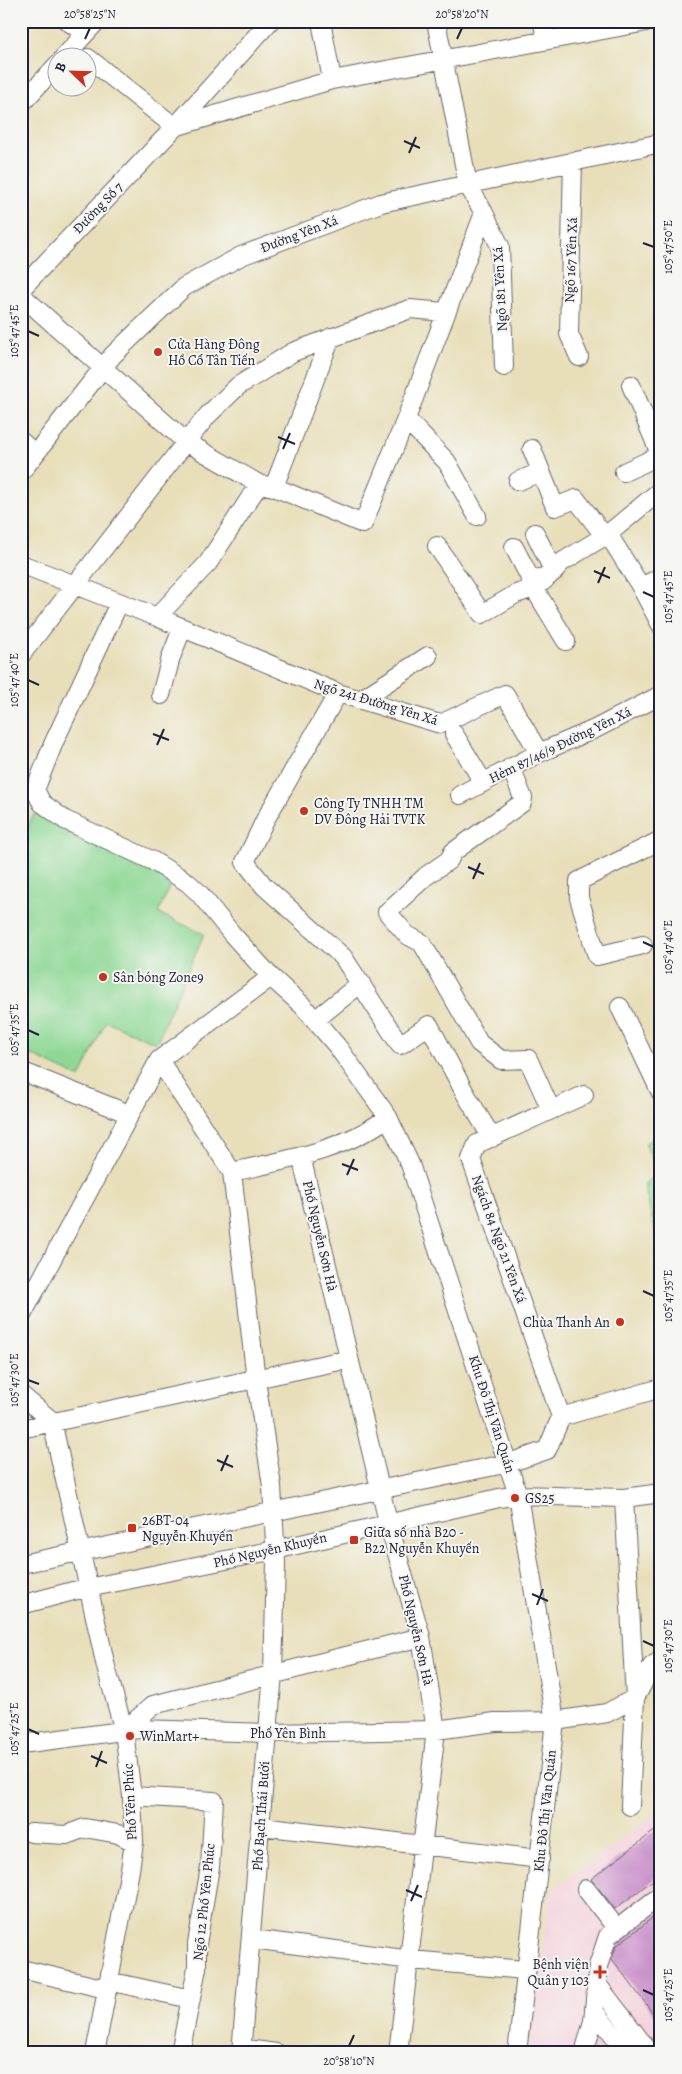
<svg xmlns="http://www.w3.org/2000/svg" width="682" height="2074" font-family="Alegreya,serif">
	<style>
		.built { fill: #f4cfdc }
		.cemetery { fill: url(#cemetery-stones); stroke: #587d68 }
		.garden { fill: #8ed894; stroke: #587d68 }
		.building { fill: #c88ec9 }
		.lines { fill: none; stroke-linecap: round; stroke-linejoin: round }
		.minor-casing { stroke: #676467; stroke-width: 20 }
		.minor { stroke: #fff; stroke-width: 18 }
		.ticks { fill: none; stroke: #22223b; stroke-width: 2 }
		.poi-dot { fill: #c8321e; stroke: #f6f6f2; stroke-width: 2 }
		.labels { text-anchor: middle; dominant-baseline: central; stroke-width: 4; stroke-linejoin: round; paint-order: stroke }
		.street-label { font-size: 14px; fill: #22223b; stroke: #f6f6f2 }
		.poi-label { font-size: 14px; fill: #22223b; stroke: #f6f6f2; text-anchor: start }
		.neatline { fill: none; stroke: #22223b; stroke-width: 2 }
		.ticks-label { font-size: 12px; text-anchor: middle; fill: #22223b }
	</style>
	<defs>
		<pattern id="cemetery-stones" width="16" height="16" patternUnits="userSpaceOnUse" patternTransform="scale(1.25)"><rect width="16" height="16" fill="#8ed894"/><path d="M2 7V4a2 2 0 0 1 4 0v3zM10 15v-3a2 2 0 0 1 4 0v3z" fill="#7ab980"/></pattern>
	</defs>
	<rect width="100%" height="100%" fill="#f6f6f2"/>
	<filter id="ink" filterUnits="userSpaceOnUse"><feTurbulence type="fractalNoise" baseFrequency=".02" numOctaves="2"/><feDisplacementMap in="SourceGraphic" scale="10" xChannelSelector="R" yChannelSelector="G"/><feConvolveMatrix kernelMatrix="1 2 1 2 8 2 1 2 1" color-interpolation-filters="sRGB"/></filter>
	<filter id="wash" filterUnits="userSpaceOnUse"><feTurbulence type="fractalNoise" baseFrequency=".0096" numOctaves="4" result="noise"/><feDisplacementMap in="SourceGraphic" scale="20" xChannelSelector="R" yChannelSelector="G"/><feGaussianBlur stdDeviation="1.12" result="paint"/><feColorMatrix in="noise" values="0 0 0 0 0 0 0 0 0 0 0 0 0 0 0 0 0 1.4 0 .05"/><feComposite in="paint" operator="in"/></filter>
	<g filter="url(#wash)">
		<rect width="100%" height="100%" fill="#e8dfba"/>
		<!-- built -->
		<path class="built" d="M661,1810V2053H528L551,1891Z"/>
		<!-- cemetery -->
		<path class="cemetery" d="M661,1135V1258L644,1184L658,1172L645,1143Z"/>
		<!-- garden -->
		<path class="garden" d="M34,814L174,876L158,913L204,934L156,1043L106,1021L80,1078L21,1050V841Z"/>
		<g id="blocks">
			<!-- building -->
			<path class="building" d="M661,1826V1874L615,1909L591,1879Z
				M661,1911V2024L612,1959L616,1946Z"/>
		</g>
	</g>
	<g filter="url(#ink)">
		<use href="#blocks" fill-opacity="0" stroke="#676467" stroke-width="1"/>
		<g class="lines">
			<defs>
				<path id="minor" d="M67,21L86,33
					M321,21L332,80
					M542,21L547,40
					M63,58L97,21
					M88,58L175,127
					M21,104L58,64
					M175,127L332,80L652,21
					M573,161L569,334L579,357
					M484,213L500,246L504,367
					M21,289L175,127L270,21
					M21,295L186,442L259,484L274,487L363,524L406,419L484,213L468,185L436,21
					M631,385L661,456
					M406,419L447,462L477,516
					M21,441L34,453
					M532,449L555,507L576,499L603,534H608L641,587L661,625
					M21,472L113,355L184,287L241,256L381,203L661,143
					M624,472L661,455
					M518,481L541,472
					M274,487L331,337
					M535,533L554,572
					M437,546L482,614L516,594L534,588L545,580
					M514,547L531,580L549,576L562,562L608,534L661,490
					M21,564L157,617L338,693L440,724L505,694L539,753
					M641,587L661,577
					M534,588L566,641
					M119,603L54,742L35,790L42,803L65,820L153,861L187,882L199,893L232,934L271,977L302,1005L337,1046L388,1117L410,1164L518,1495L555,1721L517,2053
					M157,617L208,563L259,484
					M21,655L186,442L208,415L238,386L293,352L410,309L445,312
					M338,693L265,820L245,862L264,886L343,957L400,1045L429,1025L465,1093L492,1138
					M161,695L171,657L182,629
					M360,700L428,656
					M454,734L483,782
					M511,767L523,798L522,803L453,852L449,860L426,876L387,912L407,935L422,943L479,1043L501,1060L528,1059L551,1110
					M460,795L539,753L595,729L661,695
					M643,945L597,956L579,898V881L661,840
					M620,1007L661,1093
					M315,1020L361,983
					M159,1060L232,1172L256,1380L272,1486L276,1563L273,1673L241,2053
					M21,1071L129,1114
					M301,1156L388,1522L421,1637L436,1730L398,2053
					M232,1172C285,1160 344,1151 388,1117
					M21,1317L159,1060L271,977
					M21,1395L52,1421L106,1667L124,1731L132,1796L134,1842L130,1870L95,2053
					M561,1417L471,1159L477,1144L584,1095
					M21,1429L349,1359
					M624,1498L635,1698L630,1806
					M21,1564L509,1463L547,1450L561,1417L661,1388
					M21,1605L73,1591L275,1550L499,1498L518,1495L624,1498L661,1493
					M124,1731L153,1705L421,1637
					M21,1744L138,1729L267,1733L436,1730L495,1722L555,1721L607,1713L635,1698L652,1666L661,1660
					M132,1796L214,1801L210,1867L197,1944V1968L180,2053
					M261,1826L540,1859
					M31,1833L66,1835L85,1828L118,1834L134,1842
					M586,1889L617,1929
					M252,1939L411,1960L524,1970
					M21,1969L106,1989
					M108,1981L191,1999
					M597,1984L650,2053
					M594,2011L628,2053
					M241,2048L276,2053
					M584,2053L593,2021L598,1966L608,1936L661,1895"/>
			</defs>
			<!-- minor casing -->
			<use href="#minor" class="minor-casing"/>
			<!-- minor -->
			<use href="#minor" class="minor"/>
		</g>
	</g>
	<!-- ticks -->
	<path class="ticks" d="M85,39L90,28M457,39L462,28M404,141L420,148M409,153L416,137M643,243L654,247M28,331L39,336M278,437L295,444M283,449L290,433M594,571L610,578M598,583L605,567M643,592L654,597M28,680L39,685M153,734L169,740M157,745L164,729M468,867L484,874M473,879L480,863M643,942L654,947M28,1030L39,1035M342,1164L358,1170M347,1175L354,1159M643,1291L654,1296M28,1380L39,1384M217,1460L233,1467M221,1471L228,1455M532,1594L548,1601M537,1605L543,1589M643,1641L654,1646M28,1729L39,1734M91,1756L107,1763M96,1767L102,1751M406,1890L422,1897M411,1901L418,1885M643,1990L654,1995M349,2046L354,2035"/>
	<!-- markers -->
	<g class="poi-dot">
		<circle cx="158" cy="352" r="5"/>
		<circle cx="304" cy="811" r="5"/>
		<circle cx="103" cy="977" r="5"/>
		<circle cx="620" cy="1322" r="5"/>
		<circle cx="515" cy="1498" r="5"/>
		<rect x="127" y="1523" width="10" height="10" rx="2.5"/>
		<rect x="349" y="1535" width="10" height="10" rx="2.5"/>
		<circle cx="130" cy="1736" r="5"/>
		<path d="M597.5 1964.5h5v5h5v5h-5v5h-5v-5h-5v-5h5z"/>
	</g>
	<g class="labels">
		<!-- street labels -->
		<g class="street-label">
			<text transform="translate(98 208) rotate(-46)">Đường Số 7</text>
			<text transform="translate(299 234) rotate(-21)">Đường Yên Xá</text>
			<text transform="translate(571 260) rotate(-88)">Ngõ 167 Yên Xá</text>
			<text transform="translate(500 289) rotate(-93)">Ngõ 181 Yên Xá</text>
			<text transform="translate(376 702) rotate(17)">Ngõ 241 Đường Yên Xá</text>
			<text transform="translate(560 745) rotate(-26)">Hẻm 87/46/9 Đường Yên Xá</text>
			<text transform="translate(320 1236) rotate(77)">Phố Nguyễn Sơn Hà</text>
			<text transform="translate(499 1239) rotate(70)">Ngách 84 Ngõ 21 Yên Xá</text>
			<text transform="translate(492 1414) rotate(72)">Khu Đô Thị Văn Quán</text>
			<text transform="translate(270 1550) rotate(-13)">Phố Nguyễn Khuyến</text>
			<text transform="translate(416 1630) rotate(77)">Phố Nguyễn Sơn Hà</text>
			<text x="288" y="1733">Phố Yên Bình</text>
			<text transform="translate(130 1802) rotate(-93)">Phố Yên Phúc</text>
			<text transform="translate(545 1811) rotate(-84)">Khu Đô Thị Văn Quán</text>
			<text transform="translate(261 1816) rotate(-86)">Phố Bạch Thái Bưởi</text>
			<text transform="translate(204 1902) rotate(-84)">Ngõ 12 Phố Yên Phúc</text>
		</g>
		<!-- poi labels -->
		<g class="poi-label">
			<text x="168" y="344">Cửa Hàng Đông<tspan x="168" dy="16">Hồ Cổ Tân Tiến</tspan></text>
			<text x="314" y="803">Công Ty TNHH TM<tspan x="314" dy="16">DV Đông Hải TVTK</tspan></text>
			<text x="113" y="977">Sân bóng Zone9</text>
			<text x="610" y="1322" text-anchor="end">Chùa Thanh An</text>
			<text x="525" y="1498">GS25</text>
			<text x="142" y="1520">26BT-04<tspan x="142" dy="16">Nguyễn Khuyến</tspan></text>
			<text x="364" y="1532">Giữa số nhà B20 -<tspan x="364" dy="16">B22 Nguyễn Khuyến</tspan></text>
			<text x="140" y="1736">WinMart+</text>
			<text x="589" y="1964" text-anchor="end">Bệnh viện<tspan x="589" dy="16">Quân y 103</tspan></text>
		</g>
	</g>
	<!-- margin -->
	<rect width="682" height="2074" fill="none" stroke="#f6f6f2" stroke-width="55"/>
	<!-- north arrow -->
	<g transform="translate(72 72) rotate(293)"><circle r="24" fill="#f6f6f2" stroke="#a1a1a9"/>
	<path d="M0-4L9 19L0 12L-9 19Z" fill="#c8321e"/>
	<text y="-8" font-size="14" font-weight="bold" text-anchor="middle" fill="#22223b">B</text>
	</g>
	<rect x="28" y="28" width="626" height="2018" class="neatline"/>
	<g class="ticks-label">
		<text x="90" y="18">20°58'25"N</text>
		<text x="462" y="18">20°58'20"N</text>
		<text transform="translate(668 247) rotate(-90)" y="4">105°47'50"E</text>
		<text transform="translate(14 331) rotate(-90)" y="4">105°47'45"E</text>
		<text transform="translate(668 597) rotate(-90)" y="4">105°47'45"E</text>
		<text transform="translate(14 680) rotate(-90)" y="4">105°47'40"E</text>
		<text transform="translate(668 947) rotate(-90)" y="4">105°47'40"E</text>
		<text transform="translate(14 1030) rotate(-90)" y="4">105°47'35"E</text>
		<text transform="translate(668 1296) rotate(-90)" y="4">105°47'35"E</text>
		<text transform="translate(14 1380) rotate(-90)" y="4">105°47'30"E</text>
		<text transform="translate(668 1646) rotate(-90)" y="4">105°47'30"E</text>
		<text transform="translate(14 1729) rotate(-90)" y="4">105°47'25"E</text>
		<text transform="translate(668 1995) rotate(-90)" y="4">105°47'25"E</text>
		<text x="349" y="2065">20°58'10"N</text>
	</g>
</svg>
